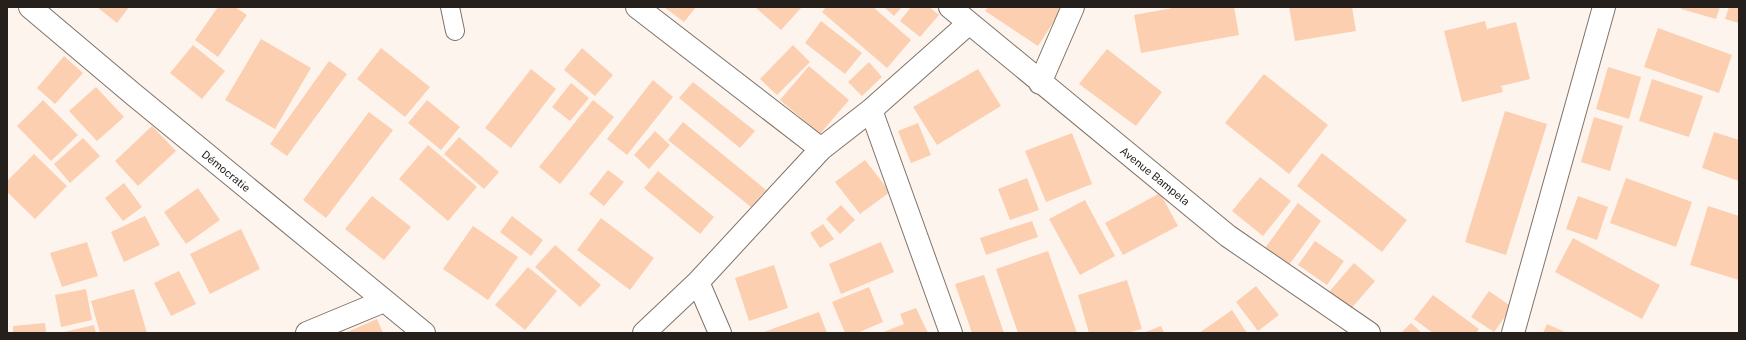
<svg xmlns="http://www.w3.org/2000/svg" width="1746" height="340" font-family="'Public Sans',sans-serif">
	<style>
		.building { fill: #fccfb1 }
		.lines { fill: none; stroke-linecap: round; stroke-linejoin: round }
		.lane-casing { stroke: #807369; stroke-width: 20 }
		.street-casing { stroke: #807369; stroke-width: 24 }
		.lane { stroke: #fff; stroke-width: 18 }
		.street { stroke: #fff; stroke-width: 22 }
		.labels { text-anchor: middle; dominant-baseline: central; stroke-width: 3; stroke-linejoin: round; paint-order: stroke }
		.street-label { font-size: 11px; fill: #26201c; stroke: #fff }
	</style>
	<rect width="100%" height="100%" fill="#fdf4ed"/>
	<!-- building -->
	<path class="building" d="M97,7H129L117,23Z
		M218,7H235L247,15L218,57L195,40Z
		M664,7H696L684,22Z
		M755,7H802L781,30Z
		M826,7H873L911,40L887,68L822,12Z
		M884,7H902L894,16Z
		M911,7H929L939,15L920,37L900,21Z
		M988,7H1057L1061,10L1038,46L985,11Z
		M1178,7H1234L1239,35L1141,53L1134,15Z
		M1289,7H1352L1356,31L1295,41Z
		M1681,7H1720L1716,19L1681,9Z
		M1729,7H1739V23L1725,19Z
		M821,21L862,53L845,74L805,43Z
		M1485,21L1487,29L1516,22L1530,79L1501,86L1503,92L1462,102L1444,31Z
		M1658,28L1732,55L1719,93L1644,67Z
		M261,39L311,68L275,129L225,100Z
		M193,45L225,71L202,99L170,73Z
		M793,45L810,62L777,95L760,79Z
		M381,48L430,87L405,117L357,79Z
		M582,48L613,75L595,96L564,70Z
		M1107,49L1162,92L1136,126L1079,84Z
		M64,56L83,73L55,104L37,88Z
		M329,61L347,74L287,156L270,144Z
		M869,62L882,77L862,96L848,82Z
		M809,66L849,100L820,134L780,100Z
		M1608,67L1641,77L1629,119L1596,109Z
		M531,69L556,89L511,148L485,128Z
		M978,69L1001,106L937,145L913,107Z
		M1264,74L1328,125L1289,174L1225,123Z
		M1652,79L1703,96L1689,137L1639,121Z
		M653,80L673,97L627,155L607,139Z
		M693,82L755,131L740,148L679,98Z
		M571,83L589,98L570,121L552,107Z
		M96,87L124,117L97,141L69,111Z
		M43,100L78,135L51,161L17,126Z
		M427,100L460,127L441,150L408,123Z
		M593,100L614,117L560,184L539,167Z
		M1505,111L1547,124L1506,255L1465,242Z
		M369,112L393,130L326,218L303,200Z
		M1594,117L1623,126L1610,171L1581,162Z
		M683,122L766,190L751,207L668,140Z
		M918,123L931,155L911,163L898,131Z
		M152,126L176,151L138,186L115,161Z
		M655,131L670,145L649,169L634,155Z
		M1714,132L1739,140V181L1702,168Z
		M1072,133L1092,184L1046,202L1025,151Z
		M459,137L499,172L484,189L444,154Z
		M83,138L100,156L70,183L54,164Z
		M428,145L477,187L448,221L399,179Z
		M1322,153L1407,220L1382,252L1297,186Z
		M34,154L67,186L35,219L7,192V181Z
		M865,160L890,192L860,214L835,182Z
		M608,170L624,182L604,206L589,194Z
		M658,171L714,217L700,234L644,188Z
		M1260,177L1291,201L1263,236L1232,211Z
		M1027,178L1039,210L1010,220L998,189Z
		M1626,178L1692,202L1676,247L1610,223Z
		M124,183L142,207L123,221L105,198Z
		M198,188L220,220L186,244L164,212Z
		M1160,193L1178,226L1123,255L1105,223Z
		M372,196L411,227L384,260L345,229Z
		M1578,196L1608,207L1597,240L1566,229Z
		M1085,200L1115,256L1080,275L1049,219Z
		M1298,203L1321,221L1289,265L1265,248Z
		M841,205L855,220L840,234L826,219Z
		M1708,206L1739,216V280L1690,265Z
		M145,216L160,245L124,262L111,232Z
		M512,216L543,240L531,256L500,232Z
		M601,218L654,258L630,290L577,250Z
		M1032,221L1038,237L986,255L980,238Z
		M823,224L834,239L820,248L810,233Z
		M473,226L518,257L488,300L443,269Z
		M241,229L260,269L210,294L190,254Z
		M1573,238L1660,285L1642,319L1555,272Z
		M1315,241L1344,261L1327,285L1298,265Z
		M87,242L98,276L62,287L50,253Z
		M881,242L894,272L841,294L829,264Z
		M555,245L601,285L580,307L535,267Z
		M1048,251L1077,333H1018L996,269Z
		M1354,263L1375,281L1350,310L1329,292Z
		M774,265L788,308L749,321L735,278Z
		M528,267L557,291L525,330L495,305Z
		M179,271L196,304L171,316L154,283Z
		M984,275L1004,333H972L955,284Z
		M1127,280L1142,329L1127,333H1089L1078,295Z
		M1256,286L1279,315L1258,331L1236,302Z
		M869,287L883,322L857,333H845L832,302Z
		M86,289L92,320L61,327L55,295Z
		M134,289L147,333H100L91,301Z
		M1489,291L1512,307L1494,332L1471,317Z
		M1433,295L1479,329L1476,333H1433L1414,319Z
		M916,308L928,333H881L904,324L900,314Z
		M1232,310L1247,333H1199Z
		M819,312L827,333L764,332Z
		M377,319L383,333H345Z
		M45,323L46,333H13V326Z
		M1411,323L1422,333H1401Z
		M1547,324L1567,333H1543Z
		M94,325L96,333H64V332Z
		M1161,326L1164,333H1143Z"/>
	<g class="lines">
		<defs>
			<path id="lane" d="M450,7L455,31"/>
			<path id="street" d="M30,7L133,94L424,333
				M637,7L821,149
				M950,7L1228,236L1369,333
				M1040,83L1073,7
				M871,110L951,333
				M698,282L720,333
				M307,333L384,301
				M644,333L698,282L821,149L871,110L968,24
				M1513,333L1604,7"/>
		</defs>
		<!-- lane casing -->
		<use href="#lane" class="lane-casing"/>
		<!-- street casing -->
		<use href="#street" class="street-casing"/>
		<!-- lane -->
		<use href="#lane" class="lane"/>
		<!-- street -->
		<use href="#street" class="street"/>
	</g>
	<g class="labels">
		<!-- street labels -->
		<g class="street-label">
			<text transform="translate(226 171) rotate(39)">Démocratie</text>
			<text transform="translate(1155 176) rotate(39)">Avenue Bampela</text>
		</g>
	</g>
	<!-- border -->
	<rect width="1746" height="340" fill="none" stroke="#26201c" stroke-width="16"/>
</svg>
